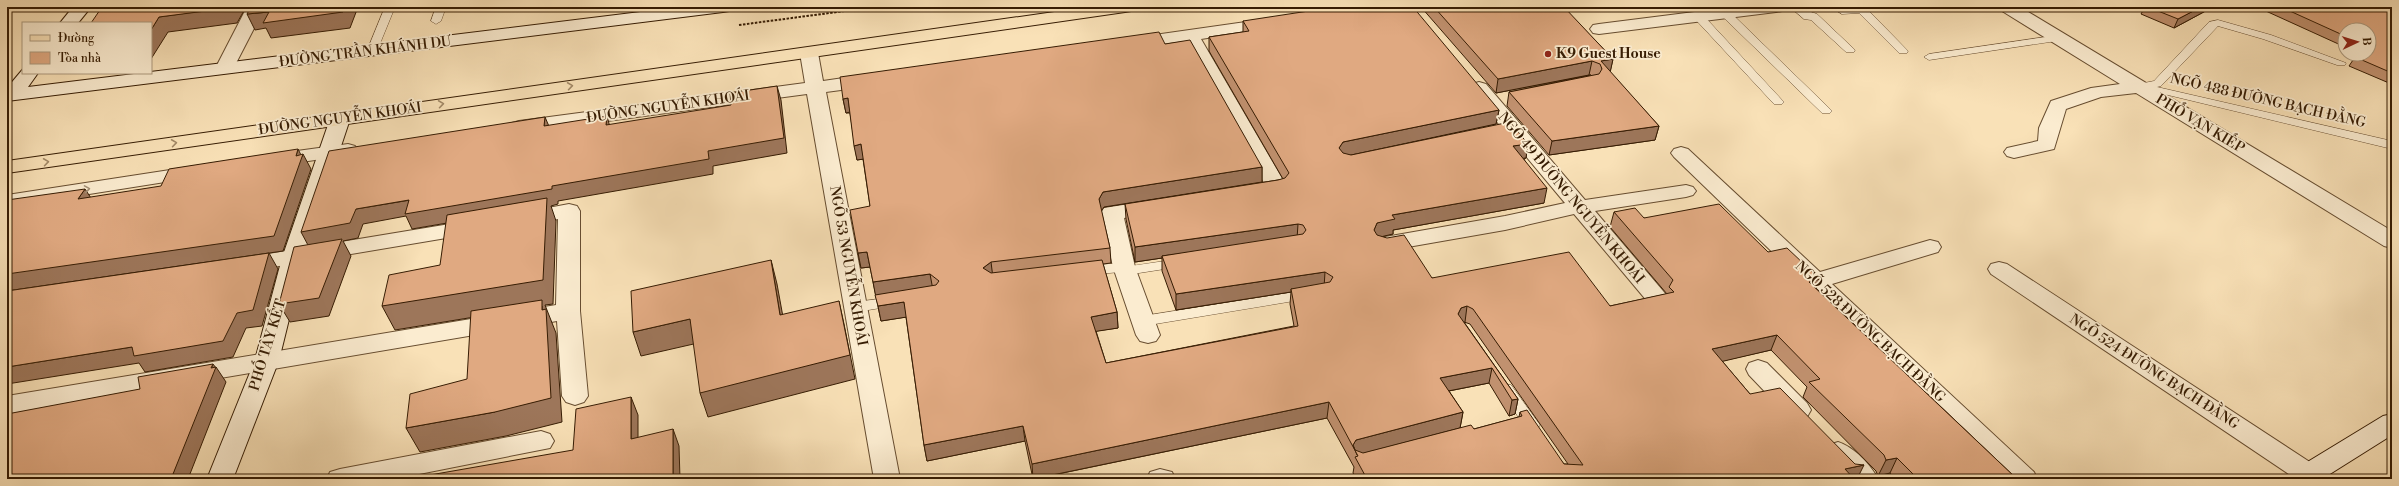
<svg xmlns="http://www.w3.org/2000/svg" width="2399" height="486" font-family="'Libre Bodoni',serif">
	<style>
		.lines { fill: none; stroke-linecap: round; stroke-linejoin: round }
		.lane-casing { stroke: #674d30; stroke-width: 1 }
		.street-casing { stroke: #674d30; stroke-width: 2 }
		.secondary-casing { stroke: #361c03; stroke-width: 2 }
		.primary-casing { stroke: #361c03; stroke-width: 2 }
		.path { stroke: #361c03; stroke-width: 2; stroke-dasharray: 2.5 1.5; stroke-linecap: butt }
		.lane { fill: #fbecd0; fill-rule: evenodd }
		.street { fill: #fbecd0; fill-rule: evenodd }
		.secondary { fill: #fbecd0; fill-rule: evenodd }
		.primary { fill: #f9e1b7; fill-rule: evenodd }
		.wall { fill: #c1916f; stroke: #361c03; fill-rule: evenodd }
		.shaded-wall { fill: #9d765a; stroke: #361c03 }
		.building { fill: #e0a981; stroke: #361c03; fill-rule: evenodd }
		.oneway { stroke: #a18866 }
		.oneway2 { stroke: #a28e74 }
		.poi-dot { fill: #8f2418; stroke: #fbecd0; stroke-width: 1.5 }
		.labels { text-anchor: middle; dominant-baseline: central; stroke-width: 3.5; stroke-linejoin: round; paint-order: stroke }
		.street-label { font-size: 14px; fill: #361c03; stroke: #fbecd0 }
		.poi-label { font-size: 14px; font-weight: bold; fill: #361c03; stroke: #fbecd0; text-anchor: start }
	</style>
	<rect width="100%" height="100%" fill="#f9e1b7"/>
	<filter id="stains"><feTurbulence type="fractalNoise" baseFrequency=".005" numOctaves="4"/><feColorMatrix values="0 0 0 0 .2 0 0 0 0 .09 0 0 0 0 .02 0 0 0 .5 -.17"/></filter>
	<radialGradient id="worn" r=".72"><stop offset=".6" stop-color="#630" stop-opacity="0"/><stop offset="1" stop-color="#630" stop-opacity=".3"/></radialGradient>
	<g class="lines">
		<defs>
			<path id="lane" d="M385,7H395L377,51L376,53H368L367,51Z
				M436,7H446L441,21L436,24L431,21Z
				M1790,7C1801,7 1807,11 1817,14L1855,50L1854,52H1846L1811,20L1804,19Z
				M1831,7L1866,8L1908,51L1907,53H1899L1859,13L1842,14Z
				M1725,10L1729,11L1830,109L1832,111L1830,113H1822L1721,15V11Z
				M1699,14L1703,15L1782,100L1784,102L1782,104H1774L1695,19L1694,17Z
				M2218,20L2271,35L2346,63L2345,65H2337L2263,39L2218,26L2161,86L2157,87L2392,141V149L2139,88V84L2154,81L2209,22Z
				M2059,35L2063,36V40L1929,60L1924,57L1929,54Z
				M1179,259L1184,260L1186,263L1184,266L1126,275L1120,272L1088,275L1081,271C1085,265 1125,261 1130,266Z
				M1307,290L1312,292L1314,295L1312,298L1143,326L1136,321L1143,316Z
				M894,297L899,299L901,302L899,305L856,312L849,307L856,302Z
				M1506,384L1511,385L1537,421L1540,425L1537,429L1532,431L1527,429L1501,393L1499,389L1501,385Z"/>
			<path id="street" d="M247,7H265L231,73H217L215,69Z
				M1734,7H1785L1782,11L1776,12L1599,34L1593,33L1590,29L1593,25L1599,24Z
				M1999,7H2020L2392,231V248L2384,246L2136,93L2101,97L2066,109L2054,149L2014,158L2007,156L2004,152L2007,148L2038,141L2039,128L2051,101L2091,88L2120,84L2002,11Z
				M1273,18L1279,19L1282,23L1279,27L1201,39L1287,187L1284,191L1255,196L1248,194L1245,190L1248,186L1264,183L1184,41L1133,48L1127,47L1124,43L1127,39L1133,38Z
				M809,48L815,49L818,53L823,81L871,74L878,76L880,80L878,84L871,86L826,92L900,479H874L807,94L519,133L512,131L509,127L512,123L519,121L805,83L800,53L803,49Z
				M1479,82L1486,84L1585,200L1686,185L1693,187L1696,191L1693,195L1686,197L1595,211L1663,291L1667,296L1663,301L1655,304L1647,301L1574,214L1505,230L1385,251L1377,249L1374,244L1377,239L1385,237L1505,216L1565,203L1472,92L1470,88L1472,84Z
				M348,144L355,146L358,150L355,154L275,166L268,164L265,160L268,156L275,154Z
				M1681,147L1688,149L1820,272L1930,240L1938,242L1941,247L1938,252L1832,284L2034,472L2037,479H2007L1674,157L1671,153L1674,149Z
				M196,166L203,168L206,172L203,176L7,207V195Z
				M1154,200L1162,201L1165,206L1162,211L1124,218L1135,267L1160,335L1156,341L1148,343L1140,341L1136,335L1113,267L1101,213L1104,208Z
				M569,204L577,206L580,211V311L588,396L584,402L575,405L566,402L562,396L557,321L7,414V396L556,305L558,219L524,226L516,224L513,219L516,214Z
				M474,220L482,222L485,227L482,232L244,272L236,270L233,265L236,260L244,258Z
				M1999,262L2007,264L2319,468L2323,475L2321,479H2296L1991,274L1988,269L1991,264Z
				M1758,360L1767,363L1807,403L1811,410L1807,417L1798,419L1789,417L1749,375L1746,369L1749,363Z
				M541,431L550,434L554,441L550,448L394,479H327L330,472L340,469Z
				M1838,442C1854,447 1871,465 1878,479H1848L1829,459L1825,452L1829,445Z
				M1160,469L1172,472L1175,479H1147L1150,472Z"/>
			<path id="secondary" d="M73,7H91L78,23H60Z
				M681,7H732L729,11L723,12L7,101V88L23,69V73H38L28,87Z
				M340,113L347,115L350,119L304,258L279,360L233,479H207L255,360L282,258L330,119L333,115Z
				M2392,414V435L2322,479H2288L2291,472L2383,416Z"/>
			<path id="primary" d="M1089,7H1134L1131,11L1125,12L7,173V161Z"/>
		</defs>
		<!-- lane casing -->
		<use href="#lane" class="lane-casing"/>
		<!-- street casing -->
		<use href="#street" class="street-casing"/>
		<!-- secondary casing -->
		<use href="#secondary" class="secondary-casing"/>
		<!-- primary casing -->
		<use href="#primary" class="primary-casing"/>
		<!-- path -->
		<path class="path" d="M739,25L875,7"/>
		<!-- lane -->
		<use href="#lane" class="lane"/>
		<!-- street -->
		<use href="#street" class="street"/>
		<!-- secondary -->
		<use href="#secondary" class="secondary"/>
		<!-- primary -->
		<use href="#primary" class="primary"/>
	</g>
	<!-- wall -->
	<path class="wall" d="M1421,7H1594L1568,12L1613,59L1610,72L1659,126L1655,140L1549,155L1507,106L1509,92L1591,75H1589L1496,93Z
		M2145,7H2213L2174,28L2141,14Z
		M2257,7H2392V82L2389,83L2349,66L2355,57L2361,54H2360H2369V30H2345V47Z
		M1243,21L1499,110L1496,124L1350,155L1528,144L1526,158L1524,159L1544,203L1393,230V234L1383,236L1432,278L1610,306L1667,294L1610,227L1614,212L1644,218L1768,252L1816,288L2017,479H1895L1890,473L1878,476L1876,471L1803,397L1807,387L1771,350L1722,361L1750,394L1857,479H1356L1353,473L1354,467L1327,418L1034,479H1033L1025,441L927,461L924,445L906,317L881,321L870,267L861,268L858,253L870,206L863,159L857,160L850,113H846L843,99L1165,44L1262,167V182L1104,207L1101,210L1110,248L1111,263L1103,264L1117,312L1118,328L1096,331L1106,363L1294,326L1290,304L1291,292L1176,310L1162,271V258L1135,262L1126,219L1125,204L1278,180L1283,179L1209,51V37L1243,32ZM1464,322L1470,324L1568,464H1564L1520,412L1519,417L1474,429L1460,428L1463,412L1449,391L1489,383L1509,416L1515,414L1518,399Z"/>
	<!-- shaded-wall -->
	<path class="shaded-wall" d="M230,7H246L237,23L168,32L151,59V30L159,17Z
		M345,7H358L350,28L271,38L266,28L255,30L247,14L269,12Z
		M1557,7H1594L1556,14Z
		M2201,7H2213L2174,28L2178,19Z
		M1613,59L1610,73L1602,69L1601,61Z
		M1592,61L1589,75L1496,93L1498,79Z
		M2392,78V82L2389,83Z
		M777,86L781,100L787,153L713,166V174L558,201V204L551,206L556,221L553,304L545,305L556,333L562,422L506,436L420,452L406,428L495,412L542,310V306L395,330L382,306L547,206L412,229L406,216L363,224L358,238L343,241L351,256L329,316L290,322L279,304L309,247L301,232L356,209L708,151Z
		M848,98L850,112L846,113L843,99Z
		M1499,110L1496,124L1342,157L1339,148L1343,142Z
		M607,116L611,131L606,125Z
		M545,117L551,131L544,126Z
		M1659,126L1655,140L1549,155L1552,141Z
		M861,144L864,159L857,160L854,146Z
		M1528,144L1526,158L1511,160L1513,146Z
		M298,149L302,157L303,154L311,169L283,251L7,291V274L296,156Z
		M1262,167V182L1104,207L1100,213L1099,199L1103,192Z
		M1547,188L1544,203L1393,230V234L1376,238L1374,230L1377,223L1392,215Z
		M85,189L95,204L78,199Z
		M1298,224L1297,239L1162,256V258L1135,262V247Z
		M867,252L870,267L861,268L858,253Z
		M269,253L278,269L262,326L246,328L233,357L145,372L139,363L7,384V367L132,347L237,313Z
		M771,260L777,284L787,339L780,315Z
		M991,262L993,278L983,268Z
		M1325,272L1324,288L1291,289V292L1176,310V294Z
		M930,274L933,290L876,298L873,282Z
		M1820,279L1814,294L1809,282Z
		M839,301L844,324L855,379L708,417L700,393Z
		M904,302L907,317L881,321L878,306Z
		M1467,306L1465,322L1458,324V314L1461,308Z
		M1117,312L1118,328L1092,332L1091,317Z
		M690,319L698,343L641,356L633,332Z
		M1777,335L1771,350L1707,365L1712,349Z
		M213,364L216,368V367L226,382L188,479H171Z
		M1492,368L1489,383L1438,393L1440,378Z
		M631,397L638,415V456L631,439Z
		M1518,399L1515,414L1509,416L1512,400Z
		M1329,402L1327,418L1033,479L1032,464Z
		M1463,412L1460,428L1357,455L1353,445L1356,440Z
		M1023,426L1025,441L927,461L924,445Z
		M673,429L679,446L680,479H673Z
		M1897,458L1890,473L1878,476L1886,460Z
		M1864,465L1857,479H1841L1845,469Z"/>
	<!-- building -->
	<path class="building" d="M102,7H230L229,8L159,17L151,30V23H91Z
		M251,7H345L343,12L263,23L269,12L247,14Z
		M1335,7H1413L1499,110L1343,142L1339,148L1343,153L1351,155L1510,122L1528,144L1513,146L1547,188L1392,215L1395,219L1377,223L1374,230L1377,235L1387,238L1404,235L1432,278L1569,252L1610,306L1674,292L1669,287L1673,280L1614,212L1635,208L1644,218L1719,204L1768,252L1787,248L1820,279L1809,282L2017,479H1918L1897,458L1886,460L1884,455L1809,382L1820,379L1777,335L1712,349L1750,394L1780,388L1855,464L1864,465L1845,469L1854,479H1367L1355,457L1358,456L1329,402L1032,464L1023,426L924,445L904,302L878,306L875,295L936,285L939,281L930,274L873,282L867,252L858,253L850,210L870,206L861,144L854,146L848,98L843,99L840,77L1159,32L1165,44L1190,40L1262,167L1103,192L1099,199L1110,248L991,262L983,268L991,273L1102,260L1117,312L1091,317L1106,363L1298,326L1291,289L1330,282L1333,277L1325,272L1176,294L1162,256L1303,234L1306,230L1303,225L1298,224L1135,247L1125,204L1278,180L1285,178L1289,173L1209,37L1249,31L1243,21ZM1467,306L1473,309L1583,465L1564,464L1527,410L1520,412L1522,416L1474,429L1471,425L1363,453L1355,450L1353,445L1356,440L1463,412L1440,378L1492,368L1512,400L1518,399L1458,314L1461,308Z
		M1434,7H1564L1613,59L1601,61L1659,126L1552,141L1509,92L1599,74L1602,69L1600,64L1592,61L1498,79Z
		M2148,7H2201L2178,19Z
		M2281,7H2392V73L2355,57L2362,54H2369V51L2373,49L2369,47V30H2345V36Z
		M777,86L784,138L708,151L709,159L552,186V189L405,214L409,200L356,209L350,223L301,232L329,151L545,117L544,126L607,116L606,125L731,105L730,93Z
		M298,149L296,156L303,154L274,236L7,274V200L85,189L78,199L161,186L169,169Z
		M547,198L543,280L382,306L389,275L440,265L447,215Z
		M342,239L319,298L279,304L294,247Z
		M269,253L253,310L237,313L223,341L134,356L132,347L7,367V291Z
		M771,260L780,315L839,301L850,355L700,393L690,319L633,332L631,291Z
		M542,300V310L546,309L551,398L495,412L406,428L410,394L467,379L471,311Z
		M213,364L211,368L216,367L171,479H7V414L140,389L138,377Z
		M631,397V439L673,429V479H407L573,450L576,409Z"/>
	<!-- one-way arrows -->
	<defs><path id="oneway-chevron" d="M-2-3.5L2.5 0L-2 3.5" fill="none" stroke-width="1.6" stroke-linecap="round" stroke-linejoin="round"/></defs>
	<g class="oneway">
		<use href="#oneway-chevron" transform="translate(570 86) rotate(-8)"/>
		<use href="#oneway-chevron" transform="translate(441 104) rotate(-8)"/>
		<use href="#oneway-chevron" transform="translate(174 143) rotate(-8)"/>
		<use href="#oneway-chevron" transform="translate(46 162) rotate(-8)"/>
	</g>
	<use class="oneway2" href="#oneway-chevron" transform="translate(87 189) rotate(-9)"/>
	<!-- markers -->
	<circle class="poi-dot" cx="1548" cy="54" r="4"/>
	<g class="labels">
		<!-- street labels -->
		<g class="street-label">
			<text transform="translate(365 52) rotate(-7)">ĐƯỜNG TRẦN KHÁNH DƯ</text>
			<text transform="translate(2268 101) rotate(13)">NGÕ 488 ĐƯỜNG BẠCH ĐẰNG</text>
			<text transform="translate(668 107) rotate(-8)">ĐƯỜNG NGUYỄN KHOÁI</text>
			<text transform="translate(340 119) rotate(-8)">ĐƯỜNG NGUYỄN KHOÁI</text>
			<text transform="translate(2200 124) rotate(31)">PHỐ VẠN KIẾP</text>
			<text transform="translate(1571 198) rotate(50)">NGÕ 49 ĐƯỜNG NGUYỄN KHOÁI</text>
			<text transform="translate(848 266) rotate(80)">NGÕ 53 NGUYỄN KHOÁI</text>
			<text transform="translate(1870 332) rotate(43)">NGÕ 528 ĐƯỜNG BẠCH ĐẰNG</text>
			<text transform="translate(268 345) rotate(-73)">PHỐ TÂY KẾT</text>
			<text transform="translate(2154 372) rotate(33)">NGÕ 524 ĐƯỜNG BẠCH ĐẰNG</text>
		</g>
		<!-- poi labels -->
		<g class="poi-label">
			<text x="1556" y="54">K9 Guest House</text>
		</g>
	</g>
	<!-- margin -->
	<rect width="2399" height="486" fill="none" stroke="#f9e1b7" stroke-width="24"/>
	<rect x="8" y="8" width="2383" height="470" fill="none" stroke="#361c03" stroke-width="2"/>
	<rect x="12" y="12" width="2375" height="462" fill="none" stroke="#361c03"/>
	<!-- legend -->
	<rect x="22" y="22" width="130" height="52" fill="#fbecd0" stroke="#ac997e"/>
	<rect x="30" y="35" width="20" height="6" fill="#f9e1b7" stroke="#ac997e"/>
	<text x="58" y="42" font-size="12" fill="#361c03">Đường</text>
	<rect x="30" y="52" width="20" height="12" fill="#e0a981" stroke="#ac997e"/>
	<text x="58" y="62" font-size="12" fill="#361c03">Tòa nhà</text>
	<!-- north arrow -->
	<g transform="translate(2357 42) rotate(86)"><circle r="19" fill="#fbecd0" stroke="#ac997e"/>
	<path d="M0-3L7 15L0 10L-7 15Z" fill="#8f2418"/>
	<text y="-6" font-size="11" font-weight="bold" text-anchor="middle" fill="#361c03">B</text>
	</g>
	<rect width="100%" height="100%" filter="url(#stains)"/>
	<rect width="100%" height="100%" fill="url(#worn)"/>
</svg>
